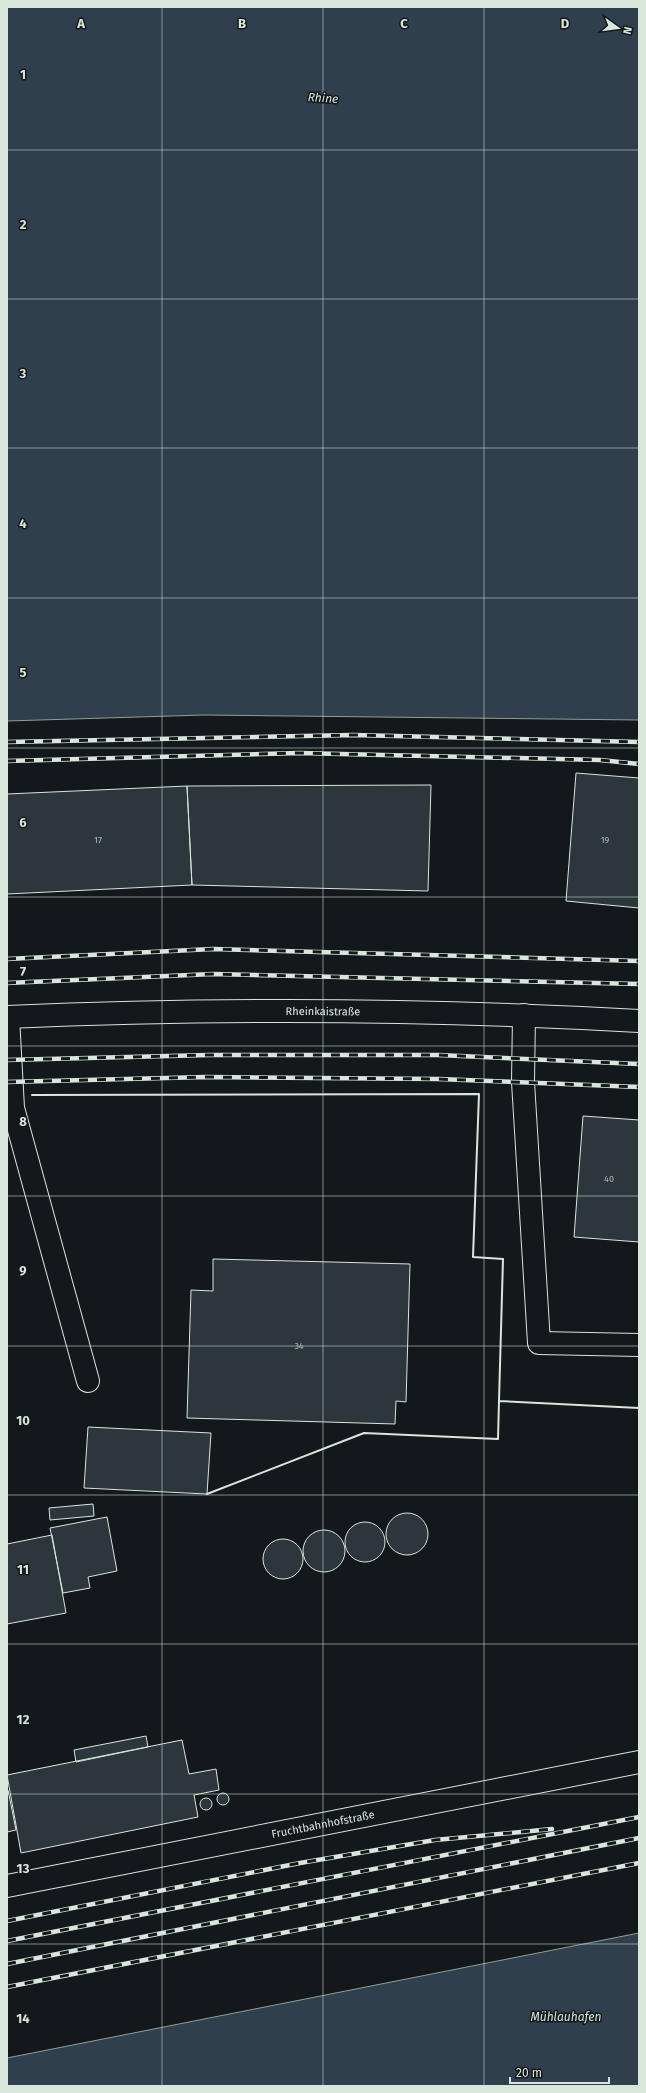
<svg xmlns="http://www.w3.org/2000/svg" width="646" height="2093" font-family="'Fira Sans',sans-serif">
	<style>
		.water { fill: #2f3f4d; stroke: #939e99 }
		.building { fill: #2c363c; stroke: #d8e6dc }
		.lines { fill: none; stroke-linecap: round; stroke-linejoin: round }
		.minor-casing { stroke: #d8e6dc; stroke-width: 24 }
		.minor { stroke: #14181c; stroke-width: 22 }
		.rail-casing { stroke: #d8e6dc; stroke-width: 4.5 }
		.rail { stroke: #14181c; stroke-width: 3; stroke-dasharray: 9; stroke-linecap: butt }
		.wall { stroke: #d8e6dc; stroke-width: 2 }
		.grid { fill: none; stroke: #d8e6dc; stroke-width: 1; stroke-opacity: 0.55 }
		.labels { text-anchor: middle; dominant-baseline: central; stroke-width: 3; stroke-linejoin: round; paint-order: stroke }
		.number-label { font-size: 9px; fill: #adbab4 }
		.street-label { font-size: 11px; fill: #d8e6dc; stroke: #14181c }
		.water-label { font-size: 12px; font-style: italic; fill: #d8e6dc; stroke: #14181c }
		.grid-label { font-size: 13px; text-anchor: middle; font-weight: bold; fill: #d8e6dc; stroke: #14181c; stroke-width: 3; stroke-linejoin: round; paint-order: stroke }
	</style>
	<rect width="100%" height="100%" fill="#14181c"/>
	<!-- water -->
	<path class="water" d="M7,7H639V720L204,715L7,721Z
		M639,1933V2086H7V2058Z"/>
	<!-- building -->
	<path class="building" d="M576,773L639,778V908L566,901Z
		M431,785L428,891L192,885L187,786Z
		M187,786L192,885L7,894V794Z
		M583,1116L639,1120V1242L574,1237Z
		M213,1259L410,1264L406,1402L396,1401L395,1424L187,1418L191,1290L213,1291Z
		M88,1427L211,1433L207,1494L84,1488Z
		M93,1504L94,1516L50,1520L49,1508Z
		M386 1534a21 21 0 1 1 42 0a21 21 0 1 1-42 0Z
		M107,1517L117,1571L88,1577L90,1588L63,1593L50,1528Z
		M345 1542a20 20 0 1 1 40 0a20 20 0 1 1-40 0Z
		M303 1551a21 21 0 1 1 42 0a21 21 0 1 1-42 0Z
		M52,1535L66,1613L7,1624V1544Z
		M263 1559a20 20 0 1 1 40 0a20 20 0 1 1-40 0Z
		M146,1736L148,1747L76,1762L74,1750Z
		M182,1740L189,1774L216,1769L219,1790L194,1795L198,1817L21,1853L7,1775Z
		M8,1790L16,1830L7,1832V1791Z
		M217 1799a6 6 0 1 1 12 0a6 6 0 1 1-12 0Z
		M200 1804a6 6 0 1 1 12 0a6 6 0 1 1-12 0Z"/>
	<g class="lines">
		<defs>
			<g id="minor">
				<path d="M524,1015L523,1082L539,1343L639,1345"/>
				<path id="s1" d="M7,1017C218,1008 429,1009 639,1021"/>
				<path d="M8,1017L13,1108L88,1381"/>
				<path id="s2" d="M7,1886L639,1762"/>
			</g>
		</defs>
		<!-- minor casing -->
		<use href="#minor" class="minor-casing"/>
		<!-- minor -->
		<use href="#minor" class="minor"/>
		<defs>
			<path id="rail" d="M7,742L353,735L639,742
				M7,761L299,753L600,760L639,764
				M7,959L213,949L639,961
				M7,983L213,974L639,984
				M7,1060L209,1055H438L639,1064
				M7,1082L206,1077L438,1079L639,1087
				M7,1921L300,1863L435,1840L552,1829
				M7,1941L639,1817
				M7,1964L639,1838
				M7,1987L639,1863"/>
		</defs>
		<!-- rail casing -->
		<use href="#rail" class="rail-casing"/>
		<!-- rail -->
		<use href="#rail" class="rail"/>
		<!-- wall -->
		<path class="wall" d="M32,1095L479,1094L473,1257L503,1259L499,1401
			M207,1494L364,1433L498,1439L499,1401L639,1408"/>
	</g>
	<!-- grid -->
	<path class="grid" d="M162,7V2086M323,7V2086M484,7V2086M7,150H639M7,299H639M7,448H639M7,598H639M7,748H639M7,897H639M7,1046H639M7,1196H639M7,1346H639M7,1495H639M7,1644H639M7,1794H639M7,1944H639"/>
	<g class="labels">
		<!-- number labels -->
		<g class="number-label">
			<text x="98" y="840">17</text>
			<text x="605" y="840">19</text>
			<text x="609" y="1179">40</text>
			<text x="299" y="1346">34</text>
		</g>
		<!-- street labels -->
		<g class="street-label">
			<text stroke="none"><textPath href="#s1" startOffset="316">Rheinkaistraße</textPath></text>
			<text stroke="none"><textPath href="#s2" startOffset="322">Fruchtbahnhofstraße</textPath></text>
		</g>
		<!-- water labels -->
		<g class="water-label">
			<text transform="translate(323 98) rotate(4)">Rhine</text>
			<text x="566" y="2017">Mühlauhafen</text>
		</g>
	</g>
	<g class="grid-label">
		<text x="81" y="28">A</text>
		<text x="242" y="28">B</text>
		<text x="404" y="28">C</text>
		<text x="565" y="28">D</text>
		<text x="23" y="79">1</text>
		<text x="23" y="229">2</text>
		<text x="23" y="378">3</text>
		<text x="23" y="528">4</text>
		<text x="23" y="677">5</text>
		<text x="23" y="827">6</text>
		<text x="23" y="976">7</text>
		<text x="23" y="1126">8</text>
		<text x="23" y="1275">9</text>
		<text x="23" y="1425">10</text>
		<text x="23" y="1574">11</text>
		<text x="23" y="1724">12</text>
		<text x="23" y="1873">13</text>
		<text x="23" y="2023">14</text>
	</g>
	<!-- border -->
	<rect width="646" height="2093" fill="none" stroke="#d8e6dc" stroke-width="16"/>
	<!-- north arrow -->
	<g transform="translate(618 28) rotate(104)" stroke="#14181c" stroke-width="3" paint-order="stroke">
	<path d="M0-3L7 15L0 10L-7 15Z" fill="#d8e6dc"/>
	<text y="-6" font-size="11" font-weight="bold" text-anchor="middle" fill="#d8e6dc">N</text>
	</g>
	<!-- scale -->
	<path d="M510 2077v6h99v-6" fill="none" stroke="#d8e6dc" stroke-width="2"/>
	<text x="516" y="2077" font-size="12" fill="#d8e6dc" stroke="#14181c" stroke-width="3" paint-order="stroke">20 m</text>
</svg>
